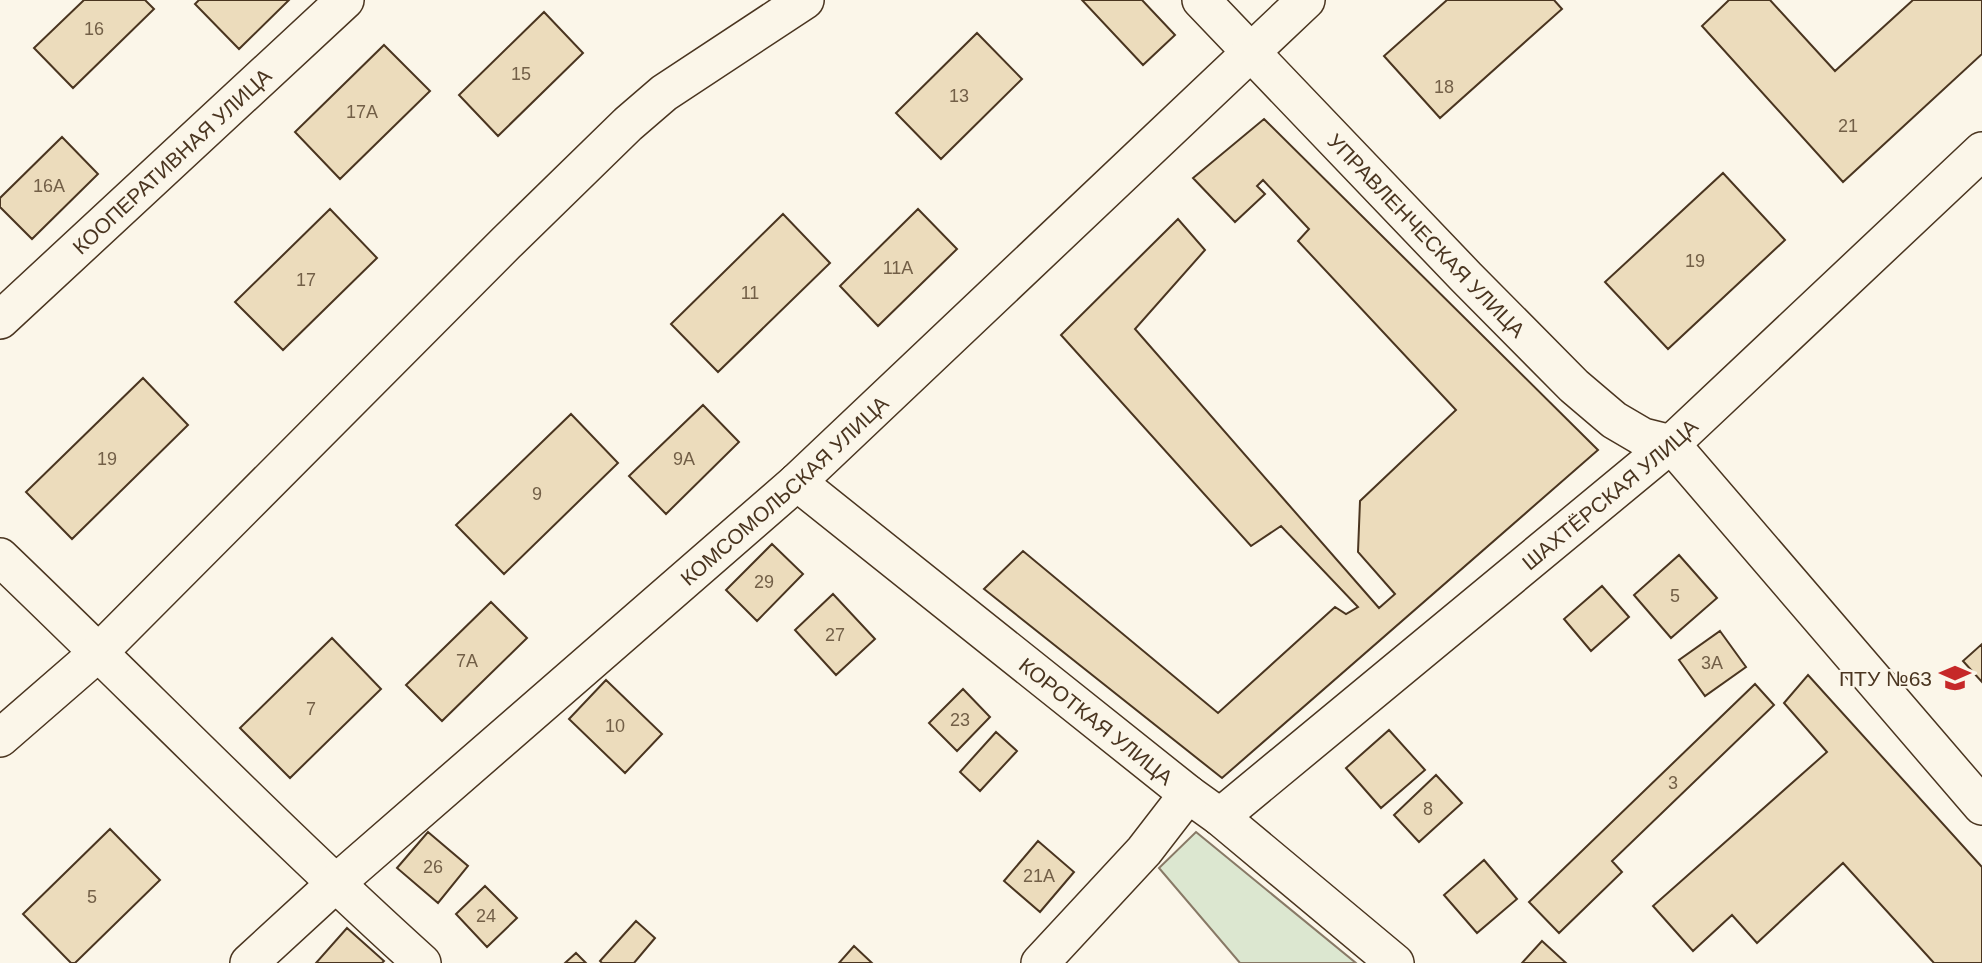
<svg xmlns="http://www.w3.org/2000/svg" width="1982" height="963" font-family="Arial,sans-serif">
	<style>
		.green { fill: #dce7d0; stroke: #887966; stroke-width: 2 }
		.building { fill: #ecdcbc; stroke: #4a3520; stroke-width: 2 }
		.lines { fill: none; stroke-linecap: round; stroke-linejoin: round }
		.minor-casing { stroke: #4a3520; stroke-width: 40 }
		.minor { stroke: #fbf6e9; stroke-width: 37 }
		.labels { text-anchor: middle; dominant-baseline: central; stroke-width: 5; stroke-linejoin: round; paint-order: stroke }
		.number-label { font-size: 18px; fill: #725f47 }
		.street-label { font-size: 21px; fill: #4a3520; stroke: #fbf6e9 }
		.poi-label { font-size: 21px; fill: #4a3520; stroke: #fbf6e9; text-anchor: end }
	</style>
	<rect width="100%" height="100%" fill="#fbf6e9"/>
	<!-- green -->
	<path class="green" d="M1196,832L1356,963H1240L1159,868Z"/>
	<!-- building -->
	<path class="building" d="M84,0H145L154,9L73,88L34,48Z
		M199,0H289L239,49L195,4Z
		M1082,0H1142L1175,35L1143,65Z
		M1447,0H1554L1562,9L1440,118L1384,56Z
		M1729,0H1770L1835,71L1913,0H1982V54L1843,182L1702,26Z
		M544,12L583,53L498,136L459,95Z
		M977,33L1022,79L941,159L896,113Z
		M384,45L430,91L340,179L295,132Z
		M1264,119L1598,450L1222,778L984,589L1023,551L1218,713L1335,607L1346,614L1358,607L1281,526L1251,546L1061,335L1178,219L1205,250L1135,329L1379,608L1395,594L1358,552L1360,501L1456,410L1298,241L1309,229L1263,180L1257,186L1265,194L1235,222L1193,178Z
		M62,137L98,174L32,239L0,207V198Z
		M1723,173L1785,240L1668,349L1605,282Z
		M330,209L377,258L283,350L235,302Z
		M918,209L957,249L878,326L840,286Z
		M783,214L830,263L718,372L671,324Z
		M143,378L188,425L72,539L26,492Z
		M703,405L739,442L666,514L629,476Z
		M571,414L618,463L504,574L456,525Z
		M772,544L803,574L757,621L726,590Z
		M1679,555L1717,598L1671,638L1634,595Z
		M1602,586L1629,617L1591,651L1564,619Z
		M833,594L875,639L836,675L795,630Z
		M491,602L527,638L442,721L406,685Z
		M1720,631L1746,667L1705,696L1679,660Z
		M332,638L381,689L290,778L240,728Z
		M1982,644V682L1963,661Z
		M1808,675L1982,867V963H1934L1843,863L1757,943L1732,915L1693,951L1653,906L1827,752L1784,703Z
		M606,680L662,734L625,773L569,719Z
		M1755,684L1774,705L1612,861L1622,872L1559,933L1529,902Z
		M963,689L990,717L957,751L929,723Z
		M1389,730L1425,770L1381,808L1346,768Z
		M996,732L1017,751L980,791L960,772Z
		M1436,775L1462,803L1419,842L1394,815Z
		M110,829L160,880L75,963H71L23,914Z
		M428,832L468,866L438,903L397,868Z
		M1038,841L1074,872L1040,912L1004,881Z
		M1484,860L1517,899L1477,933L1444,895Z
		M485,886L517,918L487,947L456,914Z
		M636,921L655,938L634,963H602L600,961Z
		M347,928L384,961L382,963H316Z
		M1542,941L1566,963H1522Z
		M854,946L872,963H839Z
		M576,953L586,963H565Z"/>
	<g class="lines">
		<defs>
			<g id="minor">
				<path id="s1" d="M1201,0L1466,277L1574,386L1614,420L1643,437L1671,444L1982,806"/>
				<path id="s2" d="M0,320L345,0"/>
				<path id="s3" d="M797,482L1188,794L1220,817L1395,963"/>
				<path d="M0,557C141,692 277,832 422,963"/>
				<path d="M0,738L99,652L506,243L628,124L664,93L805,0"/>
				<path id="s4" d="M1220,817L1671,444L1982,151"/>
				<path id="s5" d="M249,963L335,884L797,482L1306,0"/>
				<path d="M1040,963L1144,851L1188,794"/>
			</g>
		</defs>
		<!-- minor casing -->
		<use href="#minor" class="minor-casing"/>
		<!-- minor -->
		<use href="#minor" class="minor"/>
	</g>
	<!-- icons -->
	<defs>
		<symbol id="university-bare" viewBox="-9 -9 18 18"><path d="M0-5L7-2L0 1L-7-2ZM-4 1L0 2.5L4 1V4Q0 6-4 4Z" fill="#c62828" stroke="#fbf6e9" stroke-width="2.5" paint-order="stroke"/></symbol>
	</defs>
	<g fill-rule="evenodd">
		<use href="#university-bare" x="1933" y="656" width="44" height="44"/>
	</g>
	<g class="labels">
		<!-- number labels -->
		<g class="number-label">
			<text x="94" y="29">16</text>
			<text x="521" y="74">15</text>
			<text x="1444" y="87">18</text>
			<text x="959" y="96">13</text>
			<text x="362" y="112">17А</text>
			<text x="1848" y="126">21</text>
			<text x="49" y="186">16А</text>
			<text x="1695" y="261">19</text>
			<text x="898" y="268">11А</text>
			<text x="306" y="280">17</text>
			<text x="750" y="293">11</text>
			<text x="107" y="459">19</text>
			<text x="684" y="459">9А</text>
			<text x="537" y="494">9</text>
			<text x="764" y="582">29</text>
			<text x="1675" y="596">5</text>
			<text x="835" y="635">27</text>
			<text x="467" y="661">7А</text>
			<text x="1712" y="663">3А</text>
			<text x="311" y="709">7</text>
			<text x="960" y="720">23</text>
			<text x="615" y="726">10</text>
			<text x="1673" y="783">3</text>
			<text x="1428" y="809">8</text>
			<text x="433" y="867">26</text>
			<text x="1039" y="876">21А</text>
			<text x="92" y="897">5</text>
			<text x="486" y="916">24</text>
		</g>
		<!-- street labels -->
		<g class="street-label">
			<text stroke="none"><textPath href="#s2" startOffset="234">КООПЕРАТИВНАЯ УЛИЦА</textPath></text>
			<text stroke="none"><textPath href="#s1" startOffset="326">УПРАВЛЕНЧЕСКАЯ УЛИЦА</textPath></text>
			<text stroke="none"><textPath href="#s5" startOffset="714">КОМСОМОЛЬСКАЯ УЛИЦА</textPath></text>
			<text stroke="none"><textPath href="#s4" startOffset="506">ШАХТЁРСКАЯ УЛИЦА</textPath></text>
			<text stroke="none"><textPath href="#s3" startOffset="383">КОРОТКАЯ УЛИЦА</textPath></text>
		</g>
		<!-- poi labels -->
		<g class="poi-label">
			<text x="1932" y="678">ПТУ №63</text>
		</g>
	</g>
</svg>
